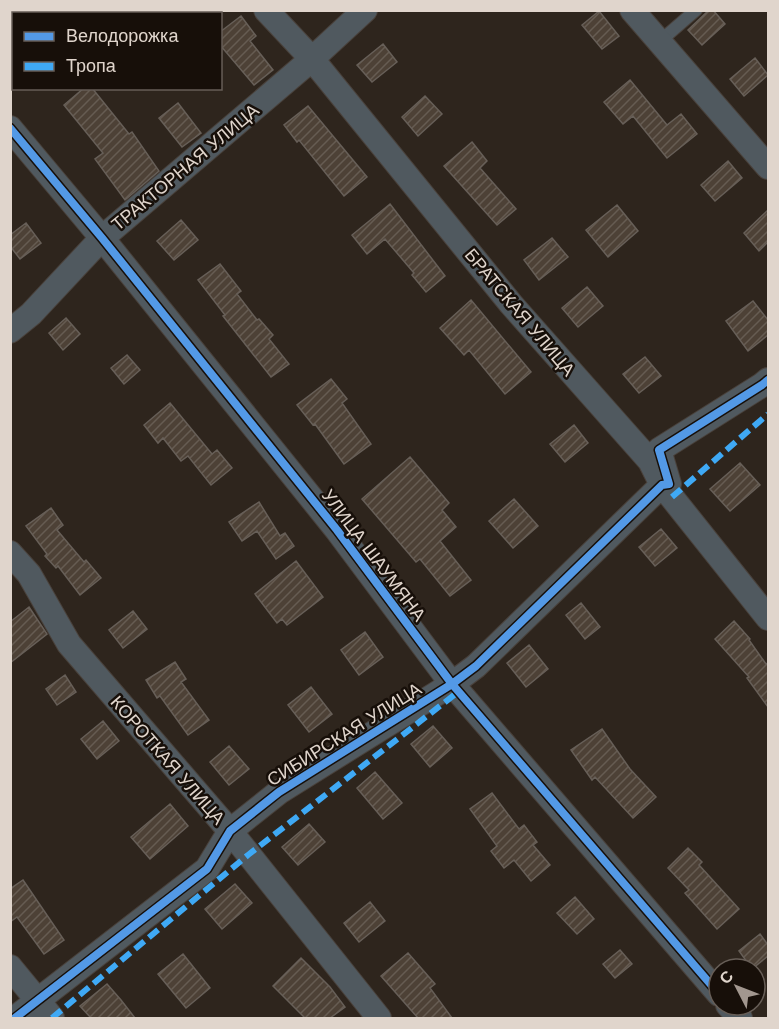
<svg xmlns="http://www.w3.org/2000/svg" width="779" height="1029" font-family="'Work Sans',sans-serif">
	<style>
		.building { fill: url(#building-hatch); stroke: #675f58; stroke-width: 1.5 }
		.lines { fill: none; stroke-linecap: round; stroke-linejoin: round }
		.service-casing { stroke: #49413b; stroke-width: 14 }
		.minor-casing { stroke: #49413b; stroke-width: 26 }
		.service { stroke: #50595f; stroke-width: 12 }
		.minor { stroke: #50595f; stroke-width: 24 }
		.quiet { stroke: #3fa9f5; stroke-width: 6; stroke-dasharray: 12 6; stroke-linecap: butt }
		.cycleway-casing { stroke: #170f09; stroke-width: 11 }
		.cycleway { stroke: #5399e6; stroke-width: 8 }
		.labels { text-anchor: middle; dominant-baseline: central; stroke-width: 5; stroke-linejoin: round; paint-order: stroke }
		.street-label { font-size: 18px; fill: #e0d5cc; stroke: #170f09 }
	</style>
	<defs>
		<pattern id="building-hatch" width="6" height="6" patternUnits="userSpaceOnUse" patternTransform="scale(1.5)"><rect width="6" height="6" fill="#4d4136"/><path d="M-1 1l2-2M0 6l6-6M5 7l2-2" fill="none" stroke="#665c52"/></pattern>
	</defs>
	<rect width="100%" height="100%" fill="#2e251d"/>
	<!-- building -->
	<path class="building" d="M709,10H713L725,24L702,45L688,30Z
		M599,11L619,36L602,49L582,25Z
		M241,16L256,36L250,41L273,70L254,85L220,45V32Z
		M383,44L397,62L372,82L357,65Z
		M755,58L768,75L744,96L730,79Z
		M630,80L667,125L681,114L697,134L667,158L633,116L623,124L604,102Z
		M84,88H92L129,134L132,132L159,171L125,200L95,159L103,153L64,105Z
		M425,96L442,114L418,136L402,117Z
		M178,103L201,133L182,147L159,118Z
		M308,106L367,177L344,196L299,140L297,142L284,125Z
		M472,142L487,161L480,168L516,209L497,225L444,166Z
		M728,161L742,178L715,201L701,185Z
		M390,204L445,276L426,292L412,275L414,273L385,239L367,254L352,235Z
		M617,205L638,231L608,257L586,230Z
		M768,210V242L759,251L744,233Z
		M181,220L198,240L174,260L157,241Z
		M26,223L41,243L20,259L10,246V235Z
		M552,238L568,257L539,280L524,260Z
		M220,264L241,291L237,294L257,320L259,319L273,335L269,339L289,364L271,377L223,316L225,315L198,280Z
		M587,287L603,306L578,327L562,308Z
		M471,300L531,372L505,394L469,350L464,355L440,328Z
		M753,301L768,320V335L748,351L726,321Z
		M66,318L80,334L63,350L49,333Z
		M127,355L140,370L124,384L111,368Z
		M645,357L661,376L639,393L623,374Z
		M331,379L347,399L342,403L371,444L344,464L315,424L313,425L297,405Z
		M170,403L212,454L217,450L232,468L211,485L188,456L181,461L163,438L158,443L144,425Z
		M574,425L588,443L565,462L550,444Z
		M410,457L449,503L442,510L456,527L440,541L471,580L450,596L420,559L416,562L362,499Z
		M740,463L760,485L730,511L710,489Z
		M514,499L538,526L513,548L489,521Z
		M259,502L280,536L285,533L294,546L276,559L257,531L242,541L229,522Z
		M51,508L63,525L57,530L84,562L86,560L101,578L80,595L58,566L56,568L45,556L47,554L26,526Z
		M661,529L677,548L655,566L639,547Z
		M296,561L323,597L287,625L282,619L277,623L255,594Z
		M581,603L600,627L585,639L566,615Z
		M29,607L47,634L10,663V622Z
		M133,611L147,629L123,648L109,630Z
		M734,621L750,639L749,640L766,664L768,663V707L747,678L749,677L715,639Z
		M365,632L383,657L359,675L341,650Z
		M529,645L548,669L526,687L507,663Z
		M175,662L186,679L181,682L209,720L188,735L160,696L157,698L146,680Z
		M65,675L76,692L57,705L46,689Z
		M311,687L332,714L309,732L288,705Z
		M103,721L119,741L97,759L81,739Z
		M433,726L452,748L430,767L411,744Z
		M602,729L630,769L656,797L633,818L595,777L592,780L571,750Z
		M229,746L249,769L229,785L210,762Z
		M375,772L402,803L383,819L357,788Z
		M492,793L519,829L524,825L537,842L533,845L550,865L531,881L514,860L504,868L491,851L497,846L470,809Z
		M170,804L188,826L150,859L131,837Z
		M309,824L325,842L298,865L282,847Z
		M688,848L702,862L699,865L739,909L717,929L685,893L689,890L668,868Z
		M23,880L64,940L44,954L17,917L10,922V889Z
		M235,884L252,903L222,929L205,909Z
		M575,897L594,919L577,934L557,913Z
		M370,902L385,921L359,942L344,923Z
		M760,934L768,945V956L752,969L739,951Z
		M620,950L632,964L615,978L603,964Z
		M408,953L435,984L430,988L452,1018H418L381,976Z
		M183,954L210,988L186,1008L158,974Z
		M301,958L330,987L345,1007L330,1018H305L273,986Z
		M107,984L121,1000L135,1018H91L80,1006Z"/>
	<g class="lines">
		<defs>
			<path id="service" d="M659,42L696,10"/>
			<path id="minor" d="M266,10L312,59L511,304L650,461L662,485L768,618
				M632,10L768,167
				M10,128L102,238L337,530L452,684L719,994
				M10,331L31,314L102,238L312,59L365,10
				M10,553L29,574L69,644L230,831L379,1018
				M10,967L52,1018
				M728,1005L740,1018
				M15,1018L207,869L230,831L279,792L452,684L476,666L662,485L669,484L659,450L762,385L768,380"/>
		</defs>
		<!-- service casing -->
		<use href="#service" class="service-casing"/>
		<!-- minor casing -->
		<use href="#minor" class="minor-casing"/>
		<!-- service -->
		<use href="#service" class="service"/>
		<!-- minor -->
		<use href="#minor" class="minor"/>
		<!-- quiet -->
		<path class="quiet" d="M672,497L768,414
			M52,1018L248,855L458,692"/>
		<defs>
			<path id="cycleway" d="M10,128L102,238L337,530L452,684L719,994
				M15,1018L207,869L230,831L279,792L452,684L476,666L662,485L669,484L659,450L762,385L768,380"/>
		</defs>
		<!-- cycleway casing -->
		<use href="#cycleway" class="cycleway-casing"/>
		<!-- cycleway -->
		<use href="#cycleway" class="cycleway"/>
	</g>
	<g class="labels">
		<!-- street labels -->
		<g class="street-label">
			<text transform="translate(185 167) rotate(-40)">ТРАКТОРНАЯ УЛИЦА</text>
			<text transform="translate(520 312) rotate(50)">БРАТСКАЯ УЛИЦА</text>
			<text transform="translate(374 555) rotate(53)">УЛИЦА ШАУМЯНА</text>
			<text transform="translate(344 734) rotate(-32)">СИБИРСКАЯ УЛИЦА</text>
			<text transform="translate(168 760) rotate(49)">КОРОТКАЯ УЛИЦА</text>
		</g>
	</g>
	<!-- border -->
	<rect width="779" height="1029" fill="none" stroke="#e0d5cc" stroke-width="24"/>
	<!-- legend -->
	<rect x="12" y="12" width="210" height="78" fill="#170f09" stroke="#675e57" stroke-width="1.5"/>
	<rect x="24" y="32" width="30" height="9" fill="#5399e6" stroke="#675e57" stroke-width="1.5"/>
	<text x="66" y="42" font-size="18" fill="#e0d5cc">Велодорожка</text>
	<rect x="24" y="62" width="30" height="9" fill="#3fa9f5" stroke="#675e57" stroke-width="1.5"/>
	<text x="66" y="72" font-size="18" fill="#e0d5cc">Тропа</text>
	<!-- north arrow -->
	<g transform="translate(737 987) rotate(312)"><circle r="28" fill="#170f09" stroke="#675e57" stroke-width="1.5"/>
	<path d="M0-4.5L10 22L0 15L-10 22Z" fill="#a2978f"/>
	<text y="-9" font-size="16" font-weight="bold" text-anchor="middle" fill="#e0d5cc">С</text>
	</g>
</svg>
